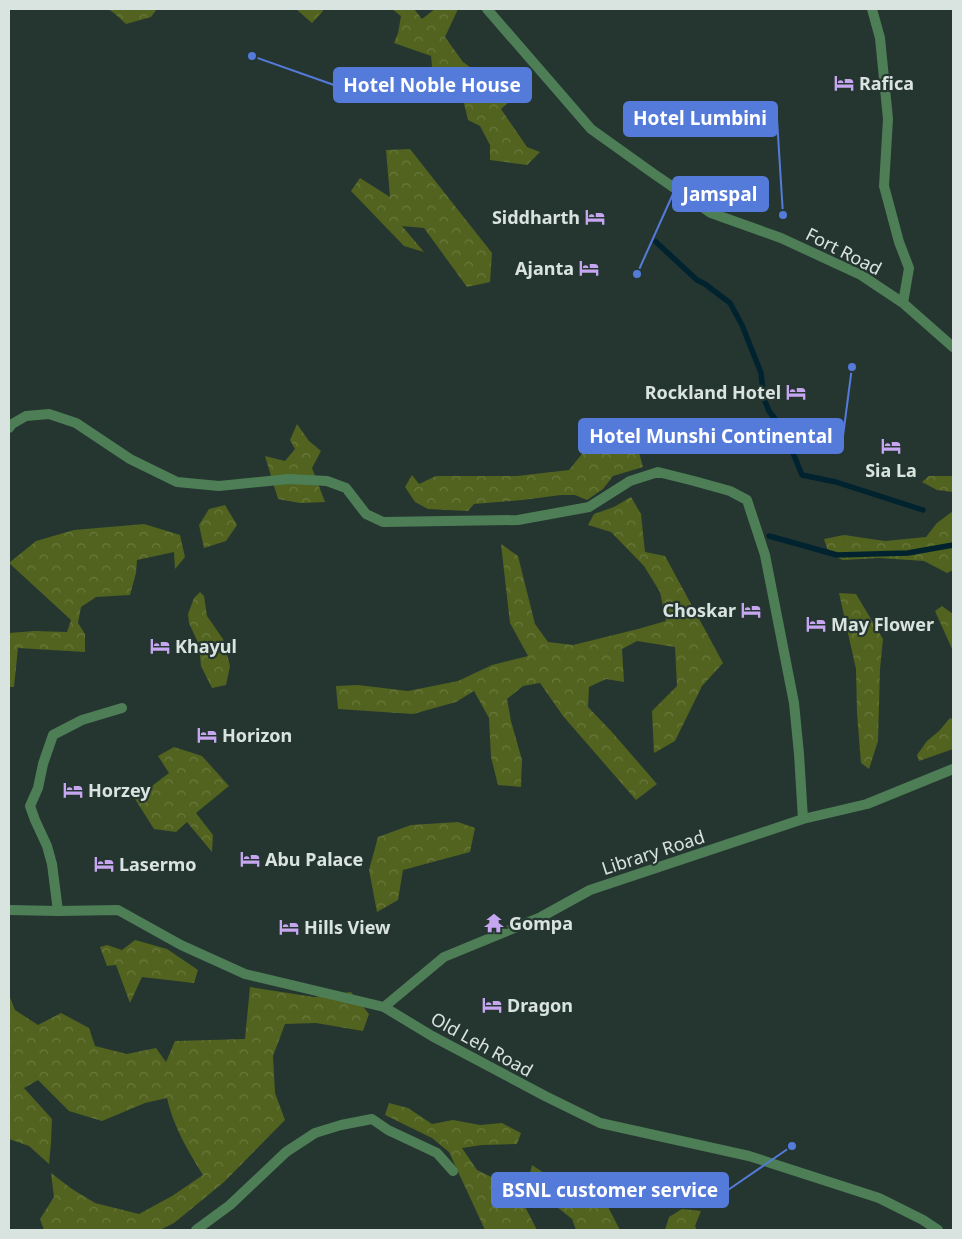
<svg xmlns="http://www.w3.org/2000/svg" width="962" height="1239" font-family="'Noto Sans',sans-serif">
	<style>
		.forest { fill: url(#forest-crowns) }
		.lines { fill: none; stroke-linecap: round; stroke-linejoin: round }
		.stream { stroke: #00232f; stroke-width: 5.5 }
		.minor { stroke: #4e7e56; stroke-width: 10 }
		.tertiary { stroke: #4e7e56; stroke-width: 10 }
		.labels { text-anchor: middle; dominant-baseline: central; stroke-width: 4.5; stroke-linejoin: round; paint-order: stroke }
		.poi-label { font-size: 18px; font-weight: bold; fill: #d9e3e0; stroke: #253631; text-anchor: start }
		.street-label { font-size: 18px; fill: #d9e3e0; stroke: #253631 }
		.leader { fill: none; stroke: #557bda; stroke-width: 2 }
		.callout-dot { fill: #557bda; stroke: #253631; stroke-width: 2 }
		.callout { fill: #557bda; stroke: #557bda; stroke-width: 2 }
		.callout-label { font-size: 19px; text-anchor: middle; font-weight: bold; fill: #fff }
	</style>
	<defs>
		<pattern id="forest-crowns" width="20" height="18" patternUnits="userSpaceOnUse" patternTransform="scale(1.25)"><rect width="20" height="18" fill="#51631e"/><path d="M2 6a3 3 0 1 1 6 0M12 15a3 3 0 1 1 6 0" fill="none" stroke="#69793e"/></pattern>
	</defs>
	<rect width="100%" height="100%" fill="#253631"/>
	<!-- forest -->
	<path class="forest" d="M108,9H157L151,17L126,24L114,13Z
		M296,9H322L323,11L312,23Z
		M392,9H414L422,19L435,9H458L445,37L463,62L485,78L507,67L524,74L527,86L501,109L527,147L540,152L527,165L490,160V145L480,126L468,120L461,91L427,79L432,66L431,56L394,43L398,33L401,16Z
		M410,149L492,253L490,282L467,287L424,228L402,226L424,252L404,246L351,191L360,178L390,197L386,150Z
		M297,424L309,441L321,451L312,468L325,502L300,503L278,499L265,456L285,461L295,449L290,440Z
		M600,448L638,449L643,467L613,476L603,489L587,500L575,495H561L522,500L474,504L468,511L428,509L415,502L405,487L412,475L419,484L436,476H517L569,470L586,449Z
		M929,476H953V492L937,490L922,482Z
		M631,497L641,514L645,552L665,556L723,663L702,686L675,741L654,753L652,711L677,686L675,647L637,641L622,649L624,682L606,679L589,687L588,707L611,731L657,784L636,800L563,716L540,683L523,686L507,699L511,721L522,760L521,787L498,785L491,757L489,718L474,691L456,702L413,714L338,709L336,686L358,685L408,691L458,681L492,665L528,656L510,623L501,544L518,556L535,624L548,642L573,645L638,629L666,621L660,592L644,566L611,532L588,525L594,514L614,507Z
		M225,505L237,525L226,541L204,548L199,525L209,509Z
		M953,511V570L947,573L924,561L879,558L843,560L829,554L824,539L844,535L885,541L926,537L937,523Z
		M144,524L180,535L185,557L175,569L174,552L137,560L136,573L130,595L96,597L81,607L78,623L85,634V652L18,648L14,687H9V633L34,631L67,632L71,620L9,563L36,541L74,530Z
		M200,592L204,596L207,616L223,639L230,666L226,685L212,688L201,666L199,645L189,623L188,614L194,598Z
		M839,593L856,594L883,639L880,669L878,741L869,769L861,763L857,713L856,669Z
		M942,606L953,614V651L935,611Z
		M950,718L953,719V749L919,761L917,755L927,741L939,731Z
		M174,747L202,756L229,786L196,813L213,835L212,852L187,822L176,832L154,829L135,799L169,773L158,756Z
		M458,822L475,828L470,852L403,870L398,900L377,912L369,870L378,837L411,825Z
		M135,940L167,949L198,970L194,983L142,977L130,1003L116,965L107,966L100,947L107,945L122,950Z
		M250,987L314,997L351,992L369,1014L363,1031L316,1023L285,1024L273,1056L275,1093L285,1120L224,1182L174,1223L160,1230H44L40,1219L54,1197L51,1173L72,1189L95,1203L139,1214L172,1196L203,1175C188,1151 173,1126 167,1098L145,1103L102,1121L69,1111L38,1080L24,1088L52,1119L51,1143L49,1164L29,1146L9,1139V995L15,1010L38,1025L61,1013L89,1028L95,1046L127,1054L156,1048L166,1062L175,1041L245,1039Z
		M389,1103L408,1108L432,1124L453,1120L480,1125L502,1123L521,1133L517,1144L482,1145L462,1148L477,1170L516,1189L537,1230H485L449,1152L432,1138L385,1115Z
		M532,1165L559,1183H582L608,1207L620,1230H576L572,1219L552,1203L530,1173Z
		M682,1209L701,1211L695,1226L697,1230H665L669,1217Z"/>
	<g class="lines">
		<!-- stream -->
		<path class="stream" d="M656,242L697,280L705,284L730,303L742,325L761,373L764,399L769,411L784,431L802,475L836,482L923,510
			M769,536L837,555L908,553L953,545"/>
		<!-- minor -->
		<path class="minor" d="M9,428L12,424L26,416L49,414L76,423L130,459L177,482L219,486L289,479L327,481L346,488L366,514L383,522L518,520L589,507L630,481L658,472L694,481L730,491L747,500L765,555L794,703L799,754L803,819
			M58,911L52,864L47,846L35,820L30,806L38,788L43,764L53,735L82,720L122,708
			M384,1007L444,957L541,917L590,890L803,819L867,804L953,769
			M196,1230L230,1205L286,1152L315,1133L341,1125L372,1119L388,1130L437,1153L453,1171"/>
		<!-- tertiary -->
		<path class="tertiary" d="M487,9L591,129L654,174L711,213L781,238L861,275L903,303L953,347
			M872,9L880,38L888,119L884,186L899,242L909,268L903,303
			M9,910L58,911L118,910L181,945L245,974L384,1007L432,1036L545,1096L600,1123L749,1156L879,1198L923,1220L938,1230"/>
	</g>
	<!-- icons -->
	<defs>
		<symbol id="hotel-bare" viewBox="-9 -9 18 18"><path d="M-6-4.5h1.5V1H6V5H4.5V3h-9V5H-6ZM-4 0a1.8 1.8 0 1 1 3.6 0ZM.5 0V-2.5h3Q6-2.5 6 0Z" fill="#c6a6f0" stroke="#253631" stroke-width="2.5" paint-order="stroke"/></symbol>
		<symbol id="temple-bare" viewBox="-9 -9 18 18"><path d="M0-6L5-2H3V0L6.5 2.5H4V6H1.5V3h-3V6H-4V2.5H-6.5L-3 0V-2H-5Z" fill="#c6a6f0" stroke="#253631" stroke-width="2.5" paint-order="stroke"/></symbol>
	</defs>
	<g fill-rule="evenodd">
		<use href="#hotel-bare" x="830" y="69" width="28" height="28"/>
		<use href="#hotel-bare" x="581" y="203" width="28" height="28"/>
		<use href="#hotel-bare" x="575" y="254" width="28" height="28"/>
		<use href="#hotel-bare" x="782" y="378" width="28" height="28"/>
		<use href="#hotel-bare" x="877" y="432" width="28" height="28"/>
		<use href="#hotel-bare" x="737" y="596" width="28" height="28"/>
		<use href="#hotel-bare" x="802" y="610" width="28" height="28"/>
		<use href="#hotel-bare" x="146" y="632" width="28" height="28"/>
		<use href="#hotel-bare" x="193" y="721" width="28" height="28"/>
		<use href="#hotel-bare" x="59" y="776" width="28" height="28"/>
		<use href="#hotel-bare" x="236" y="845" width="28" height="28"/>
		<use href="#hotel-bare" x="90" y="850" width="28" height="28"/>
		<use href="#temple-bare" x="480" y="909" width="28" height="28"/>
		<use href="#hotel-bare" x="275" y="913" width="28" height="28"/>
		<use href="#hotel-bare" x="478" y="991" width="28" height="28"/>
	</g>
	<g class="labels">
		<!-- poi labels -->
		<g class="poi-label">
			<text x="859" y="83">Rafica</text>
			<text x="580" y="217" text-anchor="end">Siddharth</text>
			<text x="574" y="268" text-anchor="end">Ajanta</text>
			<text x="781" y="392" text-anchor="end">Rockland Hotel</text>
			<text x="891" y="470" text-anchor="middle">Sia La</text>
			<text x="736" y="610" text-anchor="end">Choskar</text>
			<text x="831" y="624">May Flower</text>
			<text x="175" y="646">Khayul</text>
			<text x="222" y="735">Horizon</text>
			<text x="88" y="790">Horzey</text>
			<text x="265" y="859">Abu Palace</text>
			<text x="119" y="864">Lasermo</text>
			<text x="509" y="923">Gompa</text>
			<text x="304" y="927">Hills View</text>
			<text x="507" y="1005">Dragon</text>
		</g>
		<!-- street labels -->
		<g class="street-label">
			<text transform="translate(844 251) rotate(27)">Fort Road</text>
			<text transform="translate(653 852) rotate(-18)">Library Road</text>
			<text transform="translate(482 1044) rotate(29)">Old Leh Road</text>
		</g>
	</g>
	<!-- callouts -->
	<path class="leader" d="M252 56L334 85M783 215L777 119M637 274L673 194M852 367L843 436M792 1146L728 1190"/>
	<g class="callout-dot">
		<circle cx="252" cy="56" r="5"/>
		<circle cx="783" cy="215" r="5"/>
		<circle cx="637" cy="274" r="5"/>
		<circle cx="852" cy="367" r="5"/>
		<circle cx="792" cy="1146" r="5"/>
	</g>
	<g class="callout">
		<rect x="334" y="68" width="197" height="34" rx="5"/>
		<rect x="624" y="102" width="153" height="34" rx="5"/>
		<rect x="673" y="177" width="95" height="34" rx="5"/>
		<rect x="579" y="419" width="264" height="34" rx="5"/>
		<rect x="492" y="1173" width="236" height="34" rx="5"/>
	</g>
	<g class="callout-label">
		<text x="432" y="92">Hotel Noble House</text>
		<text x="700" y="125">Hotel Lumbini</text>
		<text x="720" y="201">Jamspal</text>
		<text x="711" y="443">Hotel Munshi Continental</text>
		<text x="610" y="1197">BSNL customer service</text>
	</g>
	<!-- border -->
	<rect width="962" height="1239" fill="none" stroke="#d9e3e0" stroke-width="20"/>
</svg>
